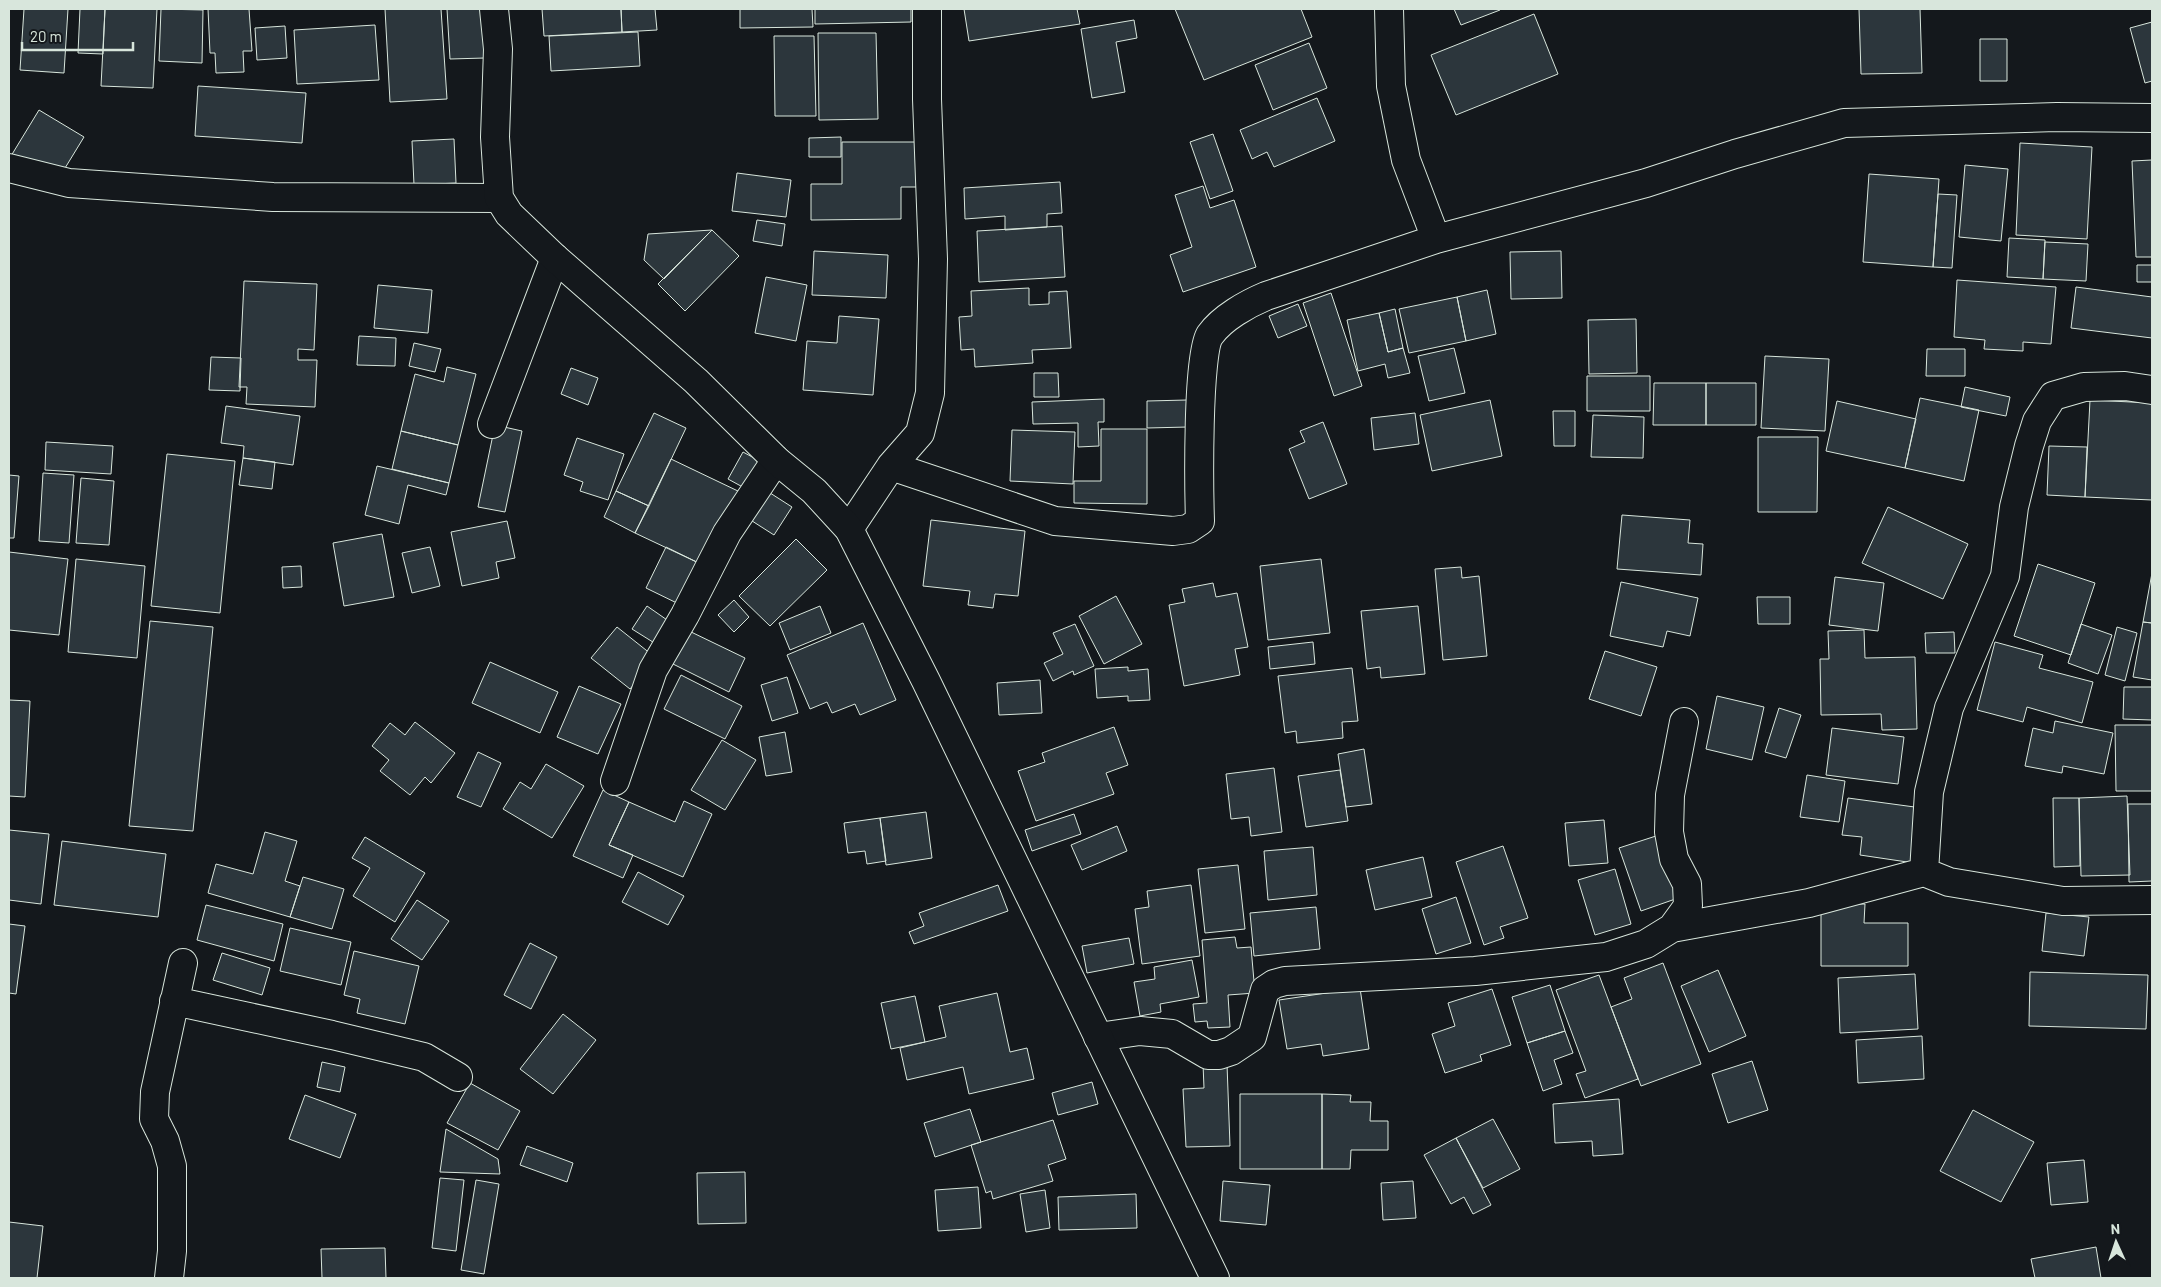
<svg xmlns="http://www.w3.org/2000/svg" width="2161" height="1287" font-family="Barlow,sans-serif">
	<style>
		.building { fill: #2c363c; stroke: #d8e6dc }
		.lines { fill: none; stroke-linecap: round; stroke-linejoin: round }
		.street-casing { stroke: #d8e6dc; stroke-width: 30 }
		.secondary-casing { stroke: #d8e6dc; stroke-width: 30 }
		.street { stroke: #14181c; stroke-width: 28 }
		.secondary { stroke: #14181c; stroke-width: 28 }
	</style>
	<rect width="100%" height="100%" fill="#14181c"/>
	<!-- building -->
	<path class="building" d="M24,9H68L64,73L20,70Z
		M80,9H105L103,54L78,53Z
		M105,9H157L153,88L101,86Z
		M161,9L203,10L202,63L159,61Z
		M208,9H249L252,51H243L244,72L216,73L215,53H210Z
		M385,9H441L447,99L390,102Z
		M447,9H482L485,58L450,59Z
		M542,9H621L622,32L544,36Z
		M621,9H655L657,30L622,32Z
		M740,9H812L813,27L740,28Z
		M815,9H911V22L815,24Z
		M964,9H1077L1080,24L969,41Z
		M1175,9H1301L1312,37L1204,80Z
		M1454,9H1499L1500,10L1461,25Z
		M1859,9H1920L1922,73L1861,74Z
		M1534,14L1558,74L1456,115L1431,55Z
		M1134,20L1137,38L1116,42L1125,92L1092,98L1081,29Z
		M2152,22V81L2145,83L2130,28Z
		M375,25L379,80L297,84L294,30Z
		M285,26L287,58L257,60L255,28Z
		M638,32L640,66L551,71L549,36Z
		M818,33H876L878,119L819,120Z
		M774,36H814L816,116H775Z
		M1980,39H2007V81H1980Z
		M1309,43L1327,88L1273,110L1255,65Z
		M198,86L306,93L302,143L195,136Z
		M1317,98L1335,141L1274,167L1267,152L1252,159L1240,130Z
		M39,110L84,137L62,173L11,156Z
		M1213,134L1233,191L1210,199L1190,142Z
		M841,137V157H809V138Z
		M454,139L456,183L414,185L412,141Z
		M842,142H918L919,187H901V219L811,220V184H842Z
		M2020,143L2092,147L2087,239L2016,235Z
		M2152,160V257H2136L2132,161Z
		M1965,165L2008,169L2001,241L1959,237Z
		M737,173L791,180L786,217L732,211Z
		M1869,174L1939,179L1933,267L1863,262Z
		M1060,182L1062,213L1047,214V227L1005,230V216L965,219L964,188Z
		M1203,186L1210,208L1234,200L1256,267L1183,292L1170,255L1192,247L1175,195Z
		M1938,194L1957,195L1952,268L1933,267Z
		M757,220L785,224L782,246L753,241Z
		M1062,226L1065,277L979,282L977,231Z
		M712,230L664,279L644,260L648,234Z
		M712,230L739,256L685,311L658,284Z
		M2009,238L2045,240L2043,279L2007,277Z
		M2045,242L2088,244L2086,281L2043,279Z
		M814,251L888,255L886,298L812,295Z
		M1561,251L1562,298L1511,299L1510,252Z
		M2137,265H2152V282H2137Z
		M766,277L807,285L796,341L755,333Z
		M1957,280L2056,287L2051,344L2023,342V351L1984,349L1985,340L1954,337Z
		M244,281L317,284L314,350L298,349V360H317L315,407L246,404L247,387H239Z
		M378,285L432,290L428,333L374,328Z
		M2076,287L2152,297V338L2071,328Z
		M1029,288V305L1049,304V292L1067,291L1071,348L1032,350L1033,363L975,367L974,349L961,350L959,317L972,316L971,291Z
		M1487,290L1496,334L1466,341L1457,297Z
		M1331,293L1362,386L1334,396L1303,303Z
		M1457,297L1466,341L1409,353L1399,309Z
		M1298,304L1307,326L1278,338L1269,316Z
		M1395,309L1403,348L1388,352L1379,313Z
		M1379,313L1388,352L1403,348L1410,373L1388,378L1385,364L1358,371L1347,320Z
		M839,316L879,319L873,395L803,390L807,341L837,343Z
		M1636,319L1637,373L1589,374L1588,320Z
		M359,336L396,338L395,366L357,365Z
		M414,343L441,349L435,372L409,366Z
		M1454,348L1465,393L1429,401L1418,356Z
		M1927,349H1965V376H1926Z
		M1765,356L1829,359L1825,431L1761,428Z
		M211,357L241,358L240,391L209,390Z
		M447,367L476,374L458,445L401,431L415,374L444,382Z
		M571,368L598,378L588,405L561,394Z
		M1034,373H1058L1059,397H1034Z
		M1587,376H1650V411H1587Z
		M1654,383H1706V425H1653Z
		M1706,383H1756V425H1706Z
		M1965,387L2010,397L2006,416L1961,407Z
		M1920,398L1979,410L1964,481L1905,468Z
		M1104,399V422H1098L1099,446L1078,447V423L1033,424L1032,402Z
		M1187,400L1188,427L1147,428V401Z
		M1490,400L1502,456L1432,471L1420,415Z
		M2090,400L2152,403V500L2085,497Z
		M1837,401L1916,419L1905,468L1826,451Z
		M226,406L300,416L293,465L243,458L244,446L221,443Z
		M1553,411H1575V446H1554Z
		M654,413L686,428L649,506L616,491Z
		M1415,413L1419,444L1374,450L1371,418Z
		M1593,415L1644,417L1643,458L1591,457Z
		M1323,422L1347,484L1309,499L1289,449L1305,442L1300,431Z
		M495,425L522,431L505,512L478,507Z
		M1101,429H1147V504L1074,503V481H1101Z
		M1012,430L1075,432L1073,484L1010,481Z
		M401,431L458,445L449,483L392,469Z
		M1758,437H1818L1817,512H1758Z
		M577,438L624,454L608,500L580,491L583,482L564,475Z
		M46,442L113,446L111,474L45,470Z
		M2049,446L2087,447L2085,497L2047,495Z
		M743,452L765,464L750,491L728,479Z
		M167,454L235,461L220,613L151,606Z
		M243,458L275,462L272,489L239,485Z
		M671,459L740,492L705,566L635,533Z
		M377,466L449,483L446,495L408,485L399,524L365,515Z
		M43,473L74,475L69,543L39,541Z
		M9,475L19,476L14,538H9Z
		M81,478L114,481L109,545L76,543Z
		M616,491L649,506L635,533L604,517Z
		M767,491L792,507L774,535L749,519Z
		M1888,507L1968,544L1943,599L1862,563Z
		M1622,515L1690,520L1688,543L1703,544L1701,575L1617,569Z
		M931,520L1025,531L1018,596L995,594L993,608L968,605L970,591L923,586Z
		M507,521L515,558L496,562L499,578L462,586L451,532Z
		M382,534L394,597L344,606L333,543Z
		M796,539L827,570L770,626L739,596Z
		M430,547L440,586L412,593L402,553Z
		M666,547L705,566L685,607L646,588Z
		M9,552L68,559L59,635L9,630Z
		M76,559L145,566L137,658L68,652Z
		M1321,559L1330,633L1268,640L1260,566Z
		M2038,564L2095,583L2071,655L2014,636Z
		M301,566L302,587L283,588L282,567Z
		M1461,567L1462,578L1479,576L1487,656L1443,660L1435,569Z
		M2152,573V623L2143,622Z
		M1835,577L1884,583L1878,631L1829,625Z
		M1621,582L1698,598L1690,636L1667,631L1663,647L1610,636Z
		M1213,583L1216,597L1237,593L1248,647L1235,649L1240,675L1184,686L1169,605L1185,602L1182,589Z
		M1116,596L1142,644L1104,664L1079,616Z
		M1757,597H1790V624H1758Z
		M734,600L749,617L734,632L718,615Z
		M647,606L670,622L656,644L632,629Z
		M820,606L831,633L790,650L779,623Z
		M1418,606L1425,674L1381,678L1380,667L1367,669L1361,611Z
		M150,621L213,627L193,831L129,826Z
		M2143,622L2152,623V680L2133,677Z
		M863,623L896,700L860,715L855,704L832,713L827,702L810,709L787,655Z
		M1075,624L1094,666L1074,675L1073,671L1053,681L1044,663L1063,654L1053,633Z
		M2081,624L2112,635L2098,674L2068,663Z
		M617,627L656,658L630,689L591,658Z
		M2117,627L2137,633L2125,681L2105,675Z
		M687,630L745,658L729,692L671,663Z
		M1864,630L1865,658L1915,657L1917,729L1882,730L1881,714L1821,715L1820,659H1829L1828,631Z
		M1954,632L1955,653H1926L1925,633Z
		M1313,642L1315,664L1270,669L1268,647Z
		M1995,642L2043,655L2039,668L2093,682L2082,723L2027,707L2023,722L1977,710Z
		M1605,651L1657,667L1641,716L1589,699Z
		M490,662L558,692L540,733L472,703Z
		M1128,667V671L1148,669L1150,700L1128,701V696L1097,698L1095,669Z
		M1352,668L1358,721L1342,722L1343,738L1297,743L1296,731L1285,733L1278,676Z
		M681,675L742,706L725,739L664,709Z
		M787,677L798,713L772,721L761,685Z
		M1040,680L1042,713L999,715L997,683Z
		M579,686L621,704L598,754L557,737Z
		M2124,687H2152V720L2123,719Z
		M1717,696L1764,707L1752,760L1706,749Z
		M9,700L30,701L25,797L9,796Z
		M1779,708L1801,715L1786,758L1765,752Z
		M2055,721L2113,733L2104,774L2063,766L2062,773L2025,766L2033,728L2053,733Z
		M415,722L455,753L431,783L425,777L410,795L380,771L389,760L372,746L390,723L405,735Z
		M2115,725H2152V791H2116Z
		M1114,727L1128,765L1106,773L1114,794L1036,821L1018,771L1045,762L1042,753Z
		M1832,728L1904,737L1898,784L1826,775Z
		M785,732L792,772L766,776L759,737Z
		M722,740L756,760L725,810L691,790Z
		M1364,749L1372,804L1346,807L1338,754Z
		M478,752L501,763L481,807L457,797Z
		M546,764L584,786L552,838L503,809L520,782L531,789Z
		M1274,768L1282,832L1251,836L1249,817L1231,819L1226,774Z
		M1340,770L1348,821L1306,827L1298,776Z
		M1807,775L1845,781L1839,822L1800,817Z
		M603,790L629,802L609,845L633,855L623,878L573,856Z
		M2127,796L2130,875L2081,876L2079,798Z
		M1848,798L1922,808L1914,863L1860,855L1862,837L1842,835Z
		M2053,798H2079L2080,866L2054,867Z
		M684,801L712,814L683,877L609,845L629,802L675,822Z
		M2128,804H2152V881L2129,882Z
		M926,812L932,858L886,865L880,818Z
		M1074,814L1081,834L1032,851L1025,830Z
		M880,818L886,861L867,864L865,851L848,853L844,823Z
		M1604,820L1608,863L1569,866L1565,823Z
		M1117,826L1127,851L1082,870L1071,845Z
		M9,830L49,834L41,904L9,900Z
		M265,832L297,841L285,881L300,886L290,917L208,893L216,864L253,874Z
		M1659,835L1681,897L1641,911L1619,848Z
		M365,837L425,873L395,922L353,896L370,868L352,858Z
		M62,841L166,854L158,917L54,905Z
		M1503,846L1528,918L1500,927L1504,938L1484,945L1456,862Z
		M1313,847L1317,895L1268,900L1264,851Z
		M1423,857L1432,897L1375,910L1366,870Z
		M1238,865L1245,929L1205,933L1198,869Z
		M1615,869L1631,924L1595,935L1578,880Z
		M638,872L684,896L668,925L622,902Z
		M303,877L344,889L332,929L290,917Z
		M998,885L1008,911L914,944L909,932L924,926L919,913Z
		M1191,885L1200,956L1142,964L1135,909L1149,907L1147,891Z
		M1456,897L1471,943L1436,954L1422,909Z
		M417,900L449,921L422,960L391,939Z
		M1821,904H1865L1864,923H1908V966H1821Z
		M206,905L283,924L274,961L197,940Z
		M1316,907L1320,949L1254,956L1250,913Z
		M2046,913L2089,917L2084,956L2042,951Z
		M9,924L25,926L16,994L9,993Z
		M290,928L351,942L341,985L280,971Z
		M1235,937L1237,948L1251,947L1255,993L1228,995L1230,1027L1208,1028L1207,1021L1195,1022L1193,1004L1207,1003L1202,940Z
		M1129,938L1134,964L1087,973L1082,946Z
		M530,943L557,957L531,1009L504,995Z
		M354,951L419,966L405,1024L357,1013L360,999L344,995Z
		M222,953L270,968L262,995L213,980Z
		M1192,960L1199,997L1160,1004L1161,1012L1140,1016L1134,982L1155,979L1154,967Z
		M1663,963L1701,1064L1641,1086L1611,1007L1632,999L1624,978Z
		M1718,970L1746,1036L1709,1052L1681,986Z
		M2030,972L2148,975L2146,1029L2029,1026Z
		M1915,974L1918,1029L1840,1033L1838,978Z
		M1599,975L1638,1079L1585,1098L1576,1074L1586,1071L1556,990Z
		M1550,985L1565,1031L1527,1043L1512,997Z
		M1360,988L1369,1049L1323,1056L1321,1044L1287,1049L1279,1000Z
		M1492,989L1511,1045L1480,1055L1482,1061L1445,1073L1432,1034L1455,1026L1448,1003Z
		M997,993L1010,1052L1027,1048L1034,1079L969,1094L963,1067L907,1080L900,1048L946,1037L939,1006Z
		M915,996L925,1042L891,1049L881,1003Z
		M563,1014L596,1040L553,1094L520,1069Z
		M1565,1031L1573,1053L1554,1060L1562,1084L1543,1091L1527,1043Z
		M1922,1036L1924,1079L1858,1083L1856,1040Z
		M1752,1061L1768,1110L1728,1123L1712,1074Z
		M322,1062L345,1067L340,1092L317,1087Z
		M1203,1064H1227L1230,1146L1186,1147L1183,1089L1204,1088Z
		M1092,1082L1098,1104L1058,1115L1052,1093Z
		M470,1083L520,1111L498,1150L447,1123Z
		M1240,1094H1322V1169H1240Z
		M1322,1094L1351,1095L1350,1102H1371L1370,1121H1388V1150H1351L1350,1169H1322Z
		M305,1095L356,1114L340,1158L289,1139Z
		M1619,1099L1623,1154L1593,1156L1592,1141L1555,1143L1553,1104Z
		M970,1109L981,1142L935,1157L924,1123Z
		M1973,1110L2034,1142L2001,1202L1940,1171Z
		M1493,1119L1520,1169L1483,1188L1456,1138Z
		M1053,1120L1066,1159L1048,1165L1053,1181L993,1199L991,1191L986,1193L971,1145Z
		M446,1129L498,1159L500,1174L440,1172Z
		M1456,1138L1491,1205L1473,1214L1464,1197L1451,1204L1424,1155Z
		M527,1146L573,1163L567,1182L520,1165Z
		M2084,1160L2088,1202L2051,1205L2047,1163Z
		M745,1172L746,1223L698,1224L697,1173Z
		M440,1178L464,1180L456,1251L432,1248Z
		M476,1180L499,1184L484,1274L461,1270Z
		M1223,1181L1270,1185L1266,1225L1220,1221Z
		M1413,1181L1416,1218L1383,1220L1381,1183Z
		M978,1187L981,1228L938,1231L935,1190Z
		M1045,1190L1050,1228L1026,1232L1020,1194Z
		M1136,1194L1137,1228L1059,1230L1058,1197Z
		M9,1222L43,1226L37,1278H9Z
		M2096,1247L2101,1278H2035L2031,1259Z
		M385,1248L386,1278H322L321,1249Z"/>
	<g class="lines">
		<defs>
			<path id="street" d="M1389,9L1391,86L1406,160L1436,239
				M9,168L69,183L273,197L499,198
				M492,424L555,258
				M891,466L1055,521L1173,531L1188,529L1200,521C1199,492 1197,353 1210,335C1222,318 1247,304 1266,296L1436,239L1646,183L1735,154L1844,123L2057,117L2152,118
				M849,529L891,466L920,433L930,393L933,259L927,99V9
				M615,781L653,670L685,615L727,533L776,460
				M1924,872L1949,882L2063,901L2152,900
				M1672,928L1809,903L1924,872L1929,792L1949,708L2005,576L2014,507L2029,446L2037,421L2053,396L2084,387L2125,386L2152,390
				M174,1001L332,1035L424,1057L458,1077
				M1098,1037L1140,1031L1172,1034L1208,1055H1219L1231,1051L1252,1037L1265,990L1274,984L1285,981L1475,971L1606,957L1646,944L1672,928L1688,906L1687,884L1674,859L1669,832L1670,795L1684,722
				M169,1278L172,1251V1166L165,1141L154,1119L155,1092L183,963"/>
			<path id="secondary" d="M494,9L498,49L495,137L499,198L509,214L555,258L696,381L776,460L814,491L849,529L926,681L1215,1278"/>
		</defs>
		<!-- street casing -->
		<use href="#street" class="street-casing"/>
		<!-- secondary casing -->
		<use href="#secondary" class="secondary-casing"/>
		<!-- street -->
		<use href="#street" class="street"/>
		<!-- secondary -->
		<use href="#secondary" class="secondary"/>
	</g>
	<!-- border -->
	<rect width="2161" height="1287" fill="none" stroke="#d8e6dc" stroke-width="20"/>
	<!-- north arrow -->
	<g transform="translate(2116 1242) rotate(357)" stroke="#14181c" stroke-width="4" paint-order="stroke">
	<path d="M0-4L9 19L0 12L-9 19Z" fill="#d8e6dc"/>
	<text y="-8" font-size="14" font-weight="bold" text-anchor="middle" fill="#d8e6dc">N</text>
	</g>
	<!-- scale -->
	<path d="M22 42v8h111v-8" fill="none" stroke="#d8e6dc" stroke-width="2.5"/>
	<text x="30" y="42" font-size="15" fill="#d8e6dc" stroke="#14181c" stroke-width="4" paint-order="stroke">20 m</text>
</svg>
